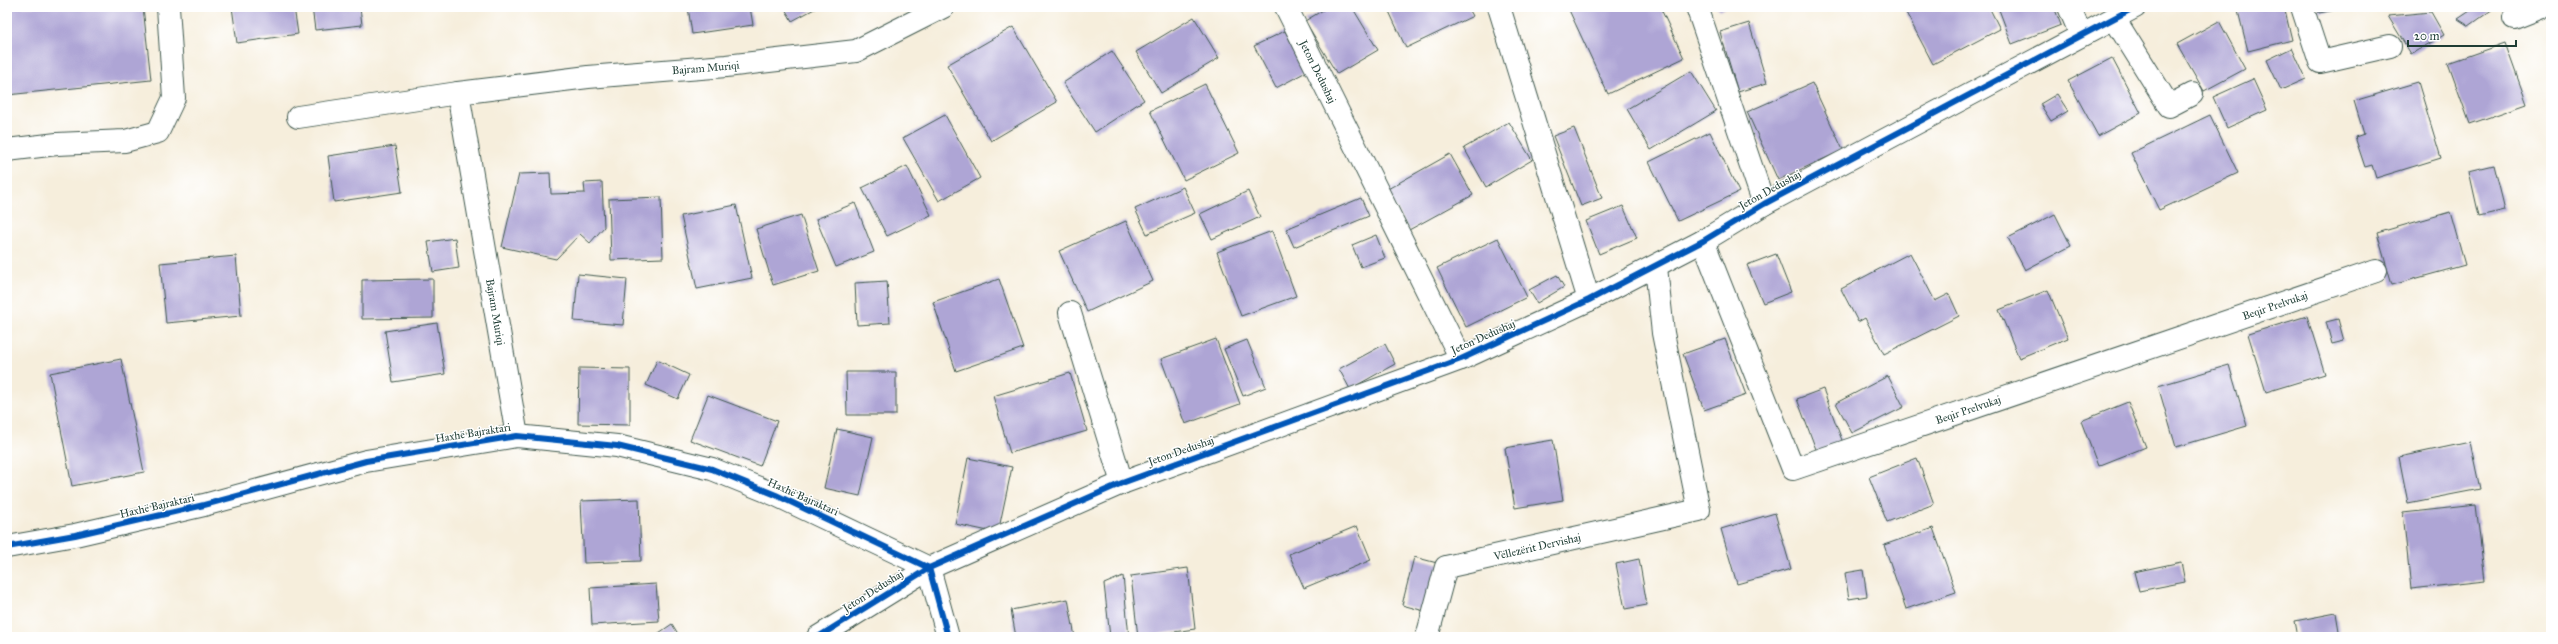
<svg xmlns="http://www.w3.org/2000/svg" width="2558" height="644" font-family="'IM FELL Great Primer',serif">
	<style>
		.building { fill: #aea5d5 }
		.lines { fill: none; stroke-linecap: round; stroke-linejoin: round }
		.street-casing { stroke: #3f584d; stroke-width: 24 }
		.street { stroke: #fff; stroke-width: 22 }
		.cycleway-casing { stroke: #fff; stroke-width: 8 }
		.cycleway { stroke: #0057b8; stroke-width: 6 }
		.labels { text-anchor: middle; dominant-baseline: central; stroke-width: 3; stroke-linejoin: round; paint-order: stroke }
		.street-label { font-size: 11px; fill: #1f3d34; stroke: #fff }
	</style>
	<rect width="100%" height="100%" fill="#fff"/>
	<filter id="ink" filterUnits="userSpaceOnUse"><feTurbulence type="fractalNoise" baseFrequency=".025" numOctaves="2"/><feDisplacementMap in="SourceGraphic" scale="8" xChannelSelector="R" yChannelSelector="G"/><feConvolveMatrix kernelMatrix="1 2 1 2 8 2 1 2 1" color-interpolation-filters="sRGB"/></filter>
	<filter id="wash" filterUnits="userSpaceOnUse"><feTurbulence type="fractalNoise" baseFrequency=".012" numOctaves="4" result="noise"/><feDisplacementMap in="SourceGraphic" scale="16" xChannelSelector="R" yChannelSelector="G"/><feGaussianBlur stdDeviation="0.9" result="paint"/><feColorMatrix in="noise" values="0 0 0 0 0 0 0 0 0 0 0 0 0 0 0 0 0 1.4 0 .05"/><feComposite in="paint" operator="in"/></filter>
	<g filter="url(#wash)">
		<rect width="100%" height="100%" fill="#f6eedc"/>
		<g id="blocks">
			<!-- building -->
			<path class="building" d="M7,7H143L151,80L7,95Z
				M232,7H294L298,34L237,43Z
				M312,7H360L362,25L315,30Z
				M688,7H750L753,25L692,34Z
				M784,7H818L792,21Z
				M1328,7H1352L1378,50L1337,74L1305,21Z
				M1387,7H1468L1473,16L1406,48Z
				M1576,7H1660L1684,58L1608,94L1569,10Z
				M1717,7H1726L1719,11Z
				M1903,7H1989L2000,29L1933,64Z
				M1998,7H2054L2061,25L2012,44Z
				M2237,7H2284L2292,40L2248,51Z
				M2318,7H2347V8L2319,13Z
				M2467,7H2492L2493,9L2469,26L2458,19L2470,11Z
				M2431,12L2444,35L2411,54L2388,16Z
				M1194,17L1219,58L1161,93L1136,52Z
				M2219,21L2245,69L2204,91L2177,44Z
				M1749,23L1767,83L1738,92L1720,32Z
				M1013,27L1057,102L991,141L947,65Z
				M1285,31L1306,72L1276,88L1254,46Z
				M2505,43L2527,104L2470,124L2448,63Z
				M2292,48L2306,79L2281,90L2267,60Z
				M1112,51L1144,100L1095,132L1063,83Z
				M2112,58L2141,113L2098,136L2068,81Z
				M1691,71L1716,111L1651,150L1627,109Z
				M2253,79L2267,110L2227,128L2213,97Z
				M2418,82L2441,158L2376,178L2372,165L2365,167L2355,137L2364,134L2354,101Z
				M1812,83L1843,150L1778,180L1747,112Z
				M1205,84L1239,153L1184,180L1150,111Z
				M2057,94L2068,111L2051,121L2040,104Z
				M945,115L980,178L939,201L903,138Z
				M2210,115L2238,173L2159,210L2131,153Z
				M1509,122L1532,160L1486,187L1464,148Z
				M1574,128L1602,198L1581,206L1553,136Z
				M1710,132L1739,192L1678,221L1649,162Z
				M395,146L402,192L334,202L328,156Z
				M1450,154L1473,195L1409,230L1386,190Z
				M2494,165L2505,210L2479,216L2469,171Z
				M907,166L931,215L887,236L862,188Z
				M550,173L551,194L585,193L584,183L602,182L604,227L590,243L580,234L556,259L502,247L519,174Z
				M1183,187L1195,213L1147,234L1135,209Z
				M1248,191L1260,217L1212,239L1200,214Z
				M661,197L663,258L611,260L609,199Z
				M1361,198L1369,216L1294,247L1286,229Z
				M855,203L874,252L836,267L816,219Z
				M736,205L752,278L697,289L681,216Z
				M1623,206L1637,238L1599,254L1586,221Z
				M2450,212L2465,265L2392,285L2377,233Z
				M2055,214L2071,246L2025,270L2008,238Z
				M801,215L819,271L773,285L756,229Z
				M1126,221L1153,281L1087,312L1059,251Z
				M1272,231L1296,296L1241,316L1217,252Z
				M1376,235L1385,258L1361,267L1352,245Z
				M455,238L459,268L433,272L428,242Z
				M1498,238L1527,297L1466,327L1437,268Z
				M1910,253L1935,301L1949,294L1959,316L1884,354L1865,318L1858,322L1841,289Z
				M1776,254L1791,292L1763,303L1747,265Z
				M236,256L241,316L166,323L160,263Z
				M578,274L627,279L623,325L574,321Z
				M1557,275L1564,287L1537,303L1529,290Z
				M433,279V318L362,319V280Z
				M999,279L1023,348L956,371L933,302Z
				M887,281L890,323L857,325L855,283Z
				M2048,290L2068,338L2019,358L1999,310Z
				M2307,316L2325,374L2266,392L2248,334Z
				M2338,319L2344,341L2332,344L2326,322Z
				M437,323L445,374L393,382L385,331Z
				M1216,339L1240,404L1185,424L1161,359Z
				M1725,339L1746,395L1704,410L1683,354Z
				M1247,340L1266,387L1243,396L1224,349Z
				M1385,344L1395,364L1350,389L1339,369Z
				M121,359L144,472L72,486L50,373Z
				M657,360L689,375L678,399L646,385Z
				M2229,365L2247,426L2176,447L2158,386Z
				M579,368L630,369V425L578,424Z
				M846,372H896V415H847Z
				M1070,373L1087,431L1010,453L993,396Z
				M1888,376L1904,407L1852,433L1836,403Z
				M1823,389L1843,443L1817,452L1797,399Z
				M708,395L777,421L760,466L690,440Z
				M2128,402L2146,447L2098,466L2081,421Z
				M837,429L873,437L860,496L824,488Z
				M1553,440L1563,500L1515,508L1505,448Z
				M2470,442L2480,489L2408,503L2399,457Z
				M968,458L1012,467L998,533L955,524Z
				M1917,458L1934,504L1887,522L1869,477Z
				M639,499L641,561L584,563L581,501Z
				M2476,505L2485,581L2411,589L2403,513Z
				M1775,513L1791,569L1737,584L1721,529Z
				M1357,526L1371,560L1304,588L1289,554Z
				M1933,528L1956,592L1906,609L1884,545Z
				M1414,557L1441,564L1428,612L1402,605Z
				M1639,559L1647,605L1625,609L1616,564Z
				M2181,562L2185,582L2139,591L2134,572Z
				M1188,568L1195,629L1138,637L1131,576Z
				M1863,570L1867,596L1849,599L1845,573Z
				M1123,576L1129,637H1110L1104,584Z
				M656,584L659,621L592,625L590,588Z
				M1068,599L1075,637H1016L1011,610Z
				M2336,613L2340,637H2298L2295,621Z
				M672,624L680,637H653Z"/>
		</g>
	</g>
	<g filter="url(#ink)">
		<use href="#blocks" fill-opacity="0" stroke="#3f584d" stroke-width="1"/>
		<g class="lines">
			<defs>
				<g id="street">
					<path id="s1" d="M1286,7L1461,359"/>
					<path d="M1499,7L1589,300"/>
					<path d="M1697,7L1764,204"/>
					<path d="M2069,7L2081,35"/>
					<path d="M2302,7L2320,62L2390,46"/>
					<path d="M2114,18L2169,106L2192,94"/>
					<path d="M2514,18L2542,7"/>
					<path id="s2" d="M458,93L588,77L726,66L856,51L943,7"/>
					<path id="s3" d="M298,117L458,93L517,436"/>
					<path d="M7,150L57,144L125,141L158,132L174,98L168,7"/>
					<path id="s4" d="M1703,241L1793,469L2376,271"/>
					<path d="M1070,313L1122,483"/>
					<path d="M7,547L75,535L204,505L366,461L517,436L617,446L712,469L776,495L929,568L948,637"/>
					<path d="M818,637L929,568L1122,483L1461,359L1589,300L1703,241L1764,204L2135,7"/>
					<path id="s5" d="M1427,637L1446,567L1699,510L1663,333L1656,267"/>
				</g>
			</defs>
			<!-- street casing -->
			<use href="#street" class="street-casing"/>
			<!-- street -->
			<use href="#street" class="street"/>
			<defs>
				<path id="cycleway" d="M7,547L75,535L204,505L366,461L517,436L617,446L712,469L776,495L929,568L948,637
					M818,637L929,568L1122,483L1461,359L1589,300L1703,241L1764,204L2135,7"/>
			</defs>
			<!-- cycleway casing -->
			<use href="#cycleway" class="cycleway-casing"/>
			<!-- cycleway -->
			<use href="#cycleway" class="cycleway"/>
		</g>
	</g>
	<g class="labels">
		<!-- street labels -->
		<g class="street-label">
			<text stroke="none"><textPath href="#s2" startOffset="249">Bajram Muriqi</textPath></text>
			<text stroke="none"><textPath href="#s1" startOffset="72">Jeton Dedushaj</textPath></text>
			<text transform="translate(1770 190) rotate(-29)">Jeton Dedushaj</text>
			<text stroke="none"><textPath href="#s4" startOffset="754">Beqir Prelvukaj</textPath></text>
			<text stroke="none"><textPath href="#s3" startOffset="384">Bajram Muriqi</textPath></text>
			<text transform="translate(1483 337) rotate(-24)">Jeton Dedushaj</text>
			<text stroke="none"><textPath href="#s4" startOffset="430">Beqir Prelvukaj</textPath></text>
			<text transform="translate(473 433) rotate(-9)">Haxhë Bajraktari</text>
			<text transform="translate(1181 451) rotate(-19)">Jeton Dedushaj</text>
			<text transform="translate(803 497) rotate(24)">Haxhë Bajraktari</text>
			<text transform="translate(157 506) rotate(-13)">Haxhë Bajraktari</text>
			<text stroke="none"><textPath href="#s5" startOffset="166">Vëllezërit Dervishaj</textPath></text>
			<text transform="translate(873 591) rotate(-32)">Jeton Dedushaj</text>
		</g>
	</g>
	<!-- margin -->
	<rect width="2558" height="644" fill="none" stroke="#fff" stroke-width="24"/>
	<!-- scale -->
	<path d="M2408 40v6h108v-6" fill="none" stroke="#1f3d34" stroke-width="2"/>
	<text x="2414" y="40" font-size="12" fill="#1f3d34" stroke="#ffffff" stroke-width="3" paint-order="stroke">20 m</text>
</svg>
